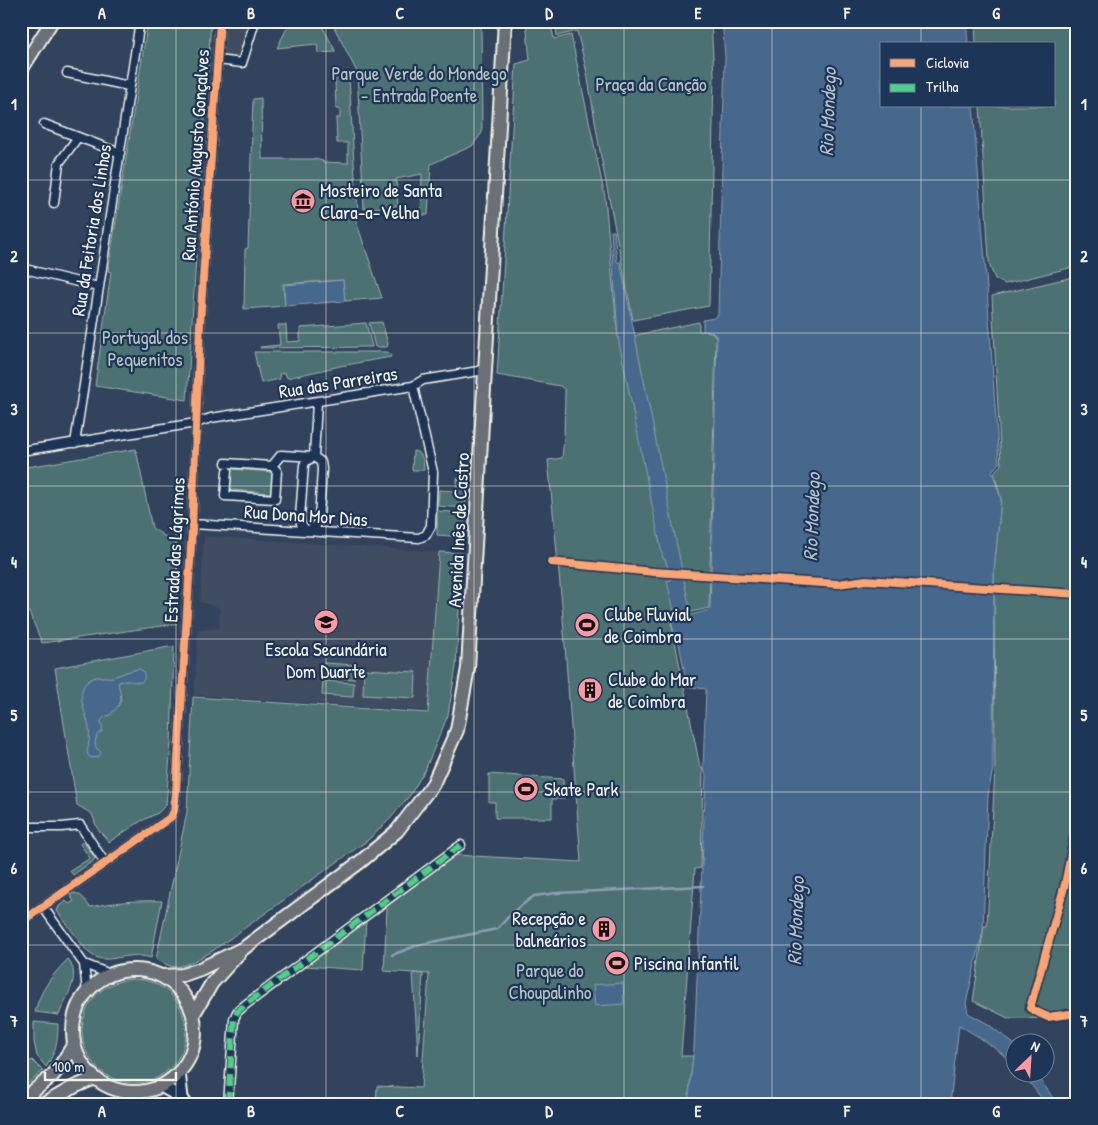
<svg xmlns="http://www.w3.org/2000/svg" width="1098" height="1125" font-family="'Patrick Hand',sans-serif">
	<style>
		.built { fill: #3f4d61 }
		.green { fill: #4c7173; stroke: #a0b1ae }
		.water { fill: #46688d; stroke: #8c9fb1 }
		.pier { fill: #31435d }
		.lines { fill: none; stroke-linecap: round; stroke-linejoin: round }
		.stream { stroke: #8c9fb1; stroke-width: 2.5 }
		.street-casing { stroke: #f4f1e8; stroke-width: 11 }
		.secondary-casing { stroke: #f4f1e8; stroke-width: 15 }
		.primary-casing { stroke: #f4f1e8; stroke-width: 16 }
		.street { stroke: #1d3557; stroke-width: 8 }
		.secondary { stroke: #1d3557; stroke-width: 11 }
		.primary { stroke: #6b6f75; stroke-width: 12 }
		.quiet { stroke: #4dcf88; stroke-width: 6; stroke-dasharray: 12 6; stroke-linecap: butt }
		.cycleway-casing { stroke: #1d3557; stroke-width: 11 }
		.cycleway { stroke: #fda474; stroke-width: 8 }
		.grid { fill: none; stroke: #f4f1e8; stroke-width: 1; stroke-opacity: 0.55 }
		.labels { text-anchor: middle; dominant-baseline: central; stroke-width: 4.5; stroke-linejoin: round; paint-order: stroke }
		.park-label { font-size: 19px; fill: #b9c4bf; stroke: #1d3557 }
		.street-label { font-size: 19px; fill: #f4f1e8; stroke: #1d3557 }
		.poi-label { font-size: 19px; fill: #f4f1e8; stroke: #1d3557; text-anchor: start }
		.water-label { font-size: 20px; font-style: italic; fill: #b7c1c8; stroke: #1d3557 }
		.neatline { fill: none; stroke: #f4f1e8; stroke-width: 2 }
		.grid-label { font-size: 16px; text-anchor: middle; font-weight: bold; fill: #f4f1e8 }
	</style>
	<rect width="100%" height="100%" fill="#31435d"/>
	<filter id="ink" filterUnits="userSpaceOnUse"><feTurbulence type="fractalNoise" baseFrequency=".02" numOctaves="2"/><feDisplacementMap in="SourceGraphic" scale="10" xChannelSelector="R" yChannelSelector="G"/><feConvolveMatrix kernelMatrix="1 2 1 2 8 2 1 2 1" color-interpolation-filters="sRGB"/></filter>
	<g filter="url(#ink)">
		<!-- built -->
		<path class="built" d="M223,21H253L241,61L219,59Z
			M204,536L438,552L427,711L194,695L198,630L219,628L220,608L200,602Z"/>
		<!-- green -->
		<path class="green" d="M148,21H211L187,400L95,386L111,272L108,271Z
			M331,21H481L482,133L472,146L431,164L428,215H421L422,174L396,179L398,206L364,209L357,72Z
			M526,21H550L554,39L571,35L605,197L618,339L699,322V331L712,332L716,337L709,608L670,617L700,767L703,769L701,868L695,869L681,1056H693L688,1104H376L377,1086L421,1088L429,974L384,971L387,906L456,855L581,862L562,605L548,460L562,458L564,438L565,390L560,386L497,375L516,64L530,60Z
			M555,21H711L714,75L709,306L633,320L601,157L587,73L577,31L557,36Z
			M975,21H1068L1077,42V266L1005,284L995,279L990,267L989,260L980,106H1054V44H976Z
			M320,22L336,52L318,53L317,44L277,48L289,24Z
			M349,77L354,163L358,212H353L382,298L345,301L343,280L283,284L285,306L244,309L245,249L248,248L253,99L261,98L262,159H314L323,161V162L348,163V143H337L336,118H340V109H336L335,79Z
			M1077,276V1019L1008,1018L973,1001L984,926H987L995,768L994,571L1001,499L994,472L1001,465L992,296Z
			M382,322L388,344L387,347H375L369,323Z
			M366,323L372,347L260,348V347L280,345L278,325H286L287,342L300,341V328Z
			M254,352H387L389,353L391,357L340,366L287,378L285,373L279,374L280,379L261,383Z
			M136,449L152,528L178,545L176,624L42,643L29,612L21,613V468Z
			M413,451C424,452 423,462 424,470H412Z
			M231,469L273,472L272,493L230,490Z
			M457,478L467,488L465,508L438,506L439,490L457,491Z
			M437,511L465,513L463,537L437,535Z
			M439,552L462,553L456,667L448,715L425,770L410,795L390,819L368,840L211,952C201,957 187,966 176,967C169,967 162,962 156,959L187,812L193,697L428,713Z
			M174,646L171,743L166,805L158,813L141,821L109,842L97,828L92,814L77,805L55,668Z
			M324,663L355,665L354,679L323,677Z
			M364,669L416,672L415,698L363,695Z
			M323,681L354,683L353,697L322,695Z
			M489,774L563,779L564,799H552V818H495V802H489Z
			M83,841L95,858L93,861L73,875L70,871L90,858L80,844Z
			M73,893C82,893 85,901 90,907C114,902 137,900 162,901L151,958C144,956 136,955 128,956C112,958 101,964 87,951L57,911L59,906L66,901L69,904L74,901L70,895Z
			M366,920L363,970L305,966Z
			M68,959C82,978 66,995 59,1015L35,1012C40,990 53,974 68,959Z
			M413,973L423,974L418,1055Z
			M82 1031a52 52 0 1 1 104 0a52 52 0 1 1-104 0Z
			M34,1022L58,1024C58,1042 56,1051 46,1067L37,1056L34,1042Z
			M32,1060L43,1071L21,1089V1068Z"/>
		<!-- water -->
		<path class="water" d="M722,21H966L968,44H882V106H973L986,275L999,463L992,471L1001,499L994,571L993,768L988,796L983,931L966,1003L968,1013L988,1024L1015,1045V1066C999,1049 979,1037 959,1025L950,1104H688L694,1047L706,775L703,769L706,689L685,686L683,676L685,675L678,639H675L671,618L675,616L667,581L671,580L665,559H663L618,337L611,231H614L617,262H620L691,615L710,610L717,337L712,332L703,331V320L714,318L718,314L725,56Z
			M343,280L345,301L285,306L284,285Z
			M139,669L143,671C145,676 145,678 142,682C133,683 128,679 119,682L118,684L120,691L121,700L119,705L110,715L104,717L101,721L103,731L97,735L95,742L96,748L100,751L101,753L98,757L91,758L88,755L87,752C89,745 90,736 89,729C87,713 72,690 91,679C98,675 106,678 113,677C122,674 130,670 139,669Z
			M623,983L624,1004L595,1006L593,985Z
			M1022,1073H1036L1057,1104H1046Z"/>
		<!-- pier -->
		<path class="pier" d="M709,572L836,581L841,579L847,576L996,586V592L868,583L862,584L856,587L708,578Z"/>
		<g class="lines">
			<!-- stream -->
			<path class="stream" d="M392,955L418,945L497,929L514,911L534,896L557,893L703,886"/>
			<defs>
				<path id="street" d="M218,60L242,63L255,21
					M67,73L129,86
					M44,124L120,153
					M54,203L59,163L78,137
					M21,268L98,287
					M75,443L140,21
					M21,451L196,423L211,418L413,386L423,380L485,370
					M314,457L306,461L304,465L300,517L301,524L307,531L316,526L319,519L322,469L321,462L314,457L317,402
					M226,463L272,466L281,455L314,457
					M227,471L225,496L275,499L277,471L272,466
					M192,524L419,538L426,535L431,526L433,472L413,386
					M21,827H62L80,825L105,863
					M43,907L84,964L87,992
					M21,922L171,817L174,811L176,792L192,530L200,324L220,21
					M84,964L110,974
					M228,1104L234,1019L237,1012L245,1005L461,845"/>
				<path id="secondary" d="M1074,21L1077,28
					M179,1072L182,1098
					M161,1086L182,1098L186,1104"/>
				<path id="primary" d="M21,70L52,21
					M73 1031a61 61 0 1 1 122 0a61 61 0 1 1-122 0Z
					M161,976L183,975L200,969L244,948L360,862L397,831L433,784L457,730L468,668L505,21
					M193,1015L212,983L239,953
					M21,1101L52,1076L59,1068L74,1044
					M44,1104L74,1087L95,1078"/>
			</defs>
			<!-- street casing -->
			<use href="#street" class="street-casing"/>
			<!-- secondary casing -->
			<use href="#secondary" class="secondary-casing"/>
			<!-- primary casing -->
			<use href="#primary" class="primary-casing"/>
			<!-- street -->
			<use href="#street" class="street"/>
			<!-- secondary -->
			<use href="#secondary" class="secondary"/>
			<!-- primary -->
			<use href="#primary" class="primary"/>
			<!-- quiet -->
			<path class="quiet" d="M228,1104L234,1019L237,1012L245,1005L461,845"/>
			<defs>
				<path id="cycleway" d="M551,562L654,572L838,584L866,580L1077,594
					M1077,824L1065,884L1030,1008L1041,1014L1048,1017L1077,1013
					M21,922L171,817L174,811L176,792L192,530L200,324L220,21"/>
			</defs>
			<!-- cycleway casing -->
			<use href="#cycleway" class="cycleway-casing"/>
			<!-- cycleway -->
			<use href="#cycleway" class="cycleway"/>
		</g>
	</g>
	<!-- grid -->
	<path class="grid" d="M176,21V1104M326,21V1104M474,21V1104M624,21V1104M772,21V1104M921,21V44M921,106V1104M21,180H1077M21,333H1077M21,486H1077M21,639H1077M21,792H1077M21,945H1077"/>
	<!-- icons -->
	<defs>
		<symbol id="museum-disc" viewBox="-11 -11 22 22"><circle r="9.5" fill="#ff9aa2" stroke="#1d3557"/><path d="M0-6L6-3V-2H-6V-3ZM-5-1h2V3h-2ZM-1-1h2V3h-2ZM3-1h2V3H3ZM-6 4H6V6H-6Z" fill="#111"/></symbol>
		<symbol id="school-disc" viewBox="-11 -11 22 22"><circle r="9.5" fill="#ff9aa2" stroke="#1d3557"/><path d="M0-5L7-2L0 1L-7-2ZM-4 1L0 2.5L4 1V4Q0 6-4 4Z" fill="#111"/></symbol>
		<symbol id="stadium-disc" viewBox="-11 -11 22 22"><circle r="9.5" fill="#ff9aa2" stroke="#1d3557"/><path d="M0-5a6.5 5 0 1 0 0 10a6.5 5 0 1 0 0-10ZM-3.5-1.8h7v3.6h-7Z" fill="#111"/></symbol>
		<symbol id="building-disc" viewBox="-11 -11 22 22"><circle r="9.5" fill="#ff9aa2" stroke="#1d3557"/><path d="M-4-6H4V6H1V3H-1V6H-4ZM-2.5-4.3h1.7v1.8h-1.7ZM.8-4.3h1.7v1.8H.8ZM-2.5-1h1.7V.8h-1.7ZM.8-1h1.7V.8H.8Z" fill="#111"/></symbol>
	</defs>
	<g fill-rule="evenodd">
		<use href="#museum-disc" x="289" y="187" width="28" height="28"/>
		<use href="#school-disc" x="312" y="608" width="28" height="28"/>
		<use href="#stadium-disc" x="573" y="611" width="28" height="28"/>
		<use href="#building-disc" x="576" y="676" width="28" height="28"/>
		<use href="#stadium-disc" x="512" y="775" width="28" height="28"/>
		<use href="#building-disc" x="590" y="915" width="28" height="28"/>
		<use href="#stadium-disc" x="603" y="949" width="28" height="28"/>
	</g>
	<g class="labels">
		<!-- park labels -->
		<g class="park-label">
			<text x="419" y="73">Parque Verde do Mondego<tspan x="419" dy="22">- Entrada Poente</tspan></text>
			<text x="651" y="84">Praça da Canção</text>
			<text x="145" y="337">Portugal dos<tspan x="145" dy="22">Pequenitos</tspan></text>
			<text x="550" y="970">Parque do<tspan x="550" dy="22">Choupalinho</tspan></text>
		</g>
		<!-- street labels -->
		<g class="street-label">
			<text transform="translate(195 155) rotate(-86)">Rua António Augusto Gonçalves</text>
			<text transform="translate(91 230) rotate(-81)">Rua da Feitoria dos Linhos</text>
			<text transform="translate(338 382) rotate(-9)">Rua das Parreiras</text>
			<text transform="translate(306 515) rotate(4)">Rua Dona Mor Dias</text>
			<text transform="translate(458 530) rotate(-87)">Avenida Inês de Castro</text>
			<text transform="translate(174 550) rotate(-87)">Estrada das Lágrimas</text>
		</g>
		<!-- poi labels -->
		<g class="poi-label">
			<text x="320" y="190">Mosteiro de Santa<tspan x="320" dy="22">Clara-a-Velha</tspan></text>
			<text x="604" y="614">Clube Fluvial<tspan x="604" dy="22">de Coimbra</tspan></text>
			<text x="326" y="649" text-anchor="middle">Escola Secundária<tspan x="326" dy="22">Dom Duarte</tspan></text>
			<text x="608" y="679">Clube do Mar<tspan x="608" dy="22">de Coimbra</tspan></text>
			<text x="544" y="789">Skate Park</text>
			<text x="586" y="918" text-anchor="end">Recepção e<tspan x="586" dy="22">balneários</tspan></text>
			<text x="634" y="963">Piscina Infantil</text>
		</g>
		<!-- water labels -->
		<g class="water-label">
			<text transform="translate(827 112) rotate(-88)">Rio Mondego</text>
			<text transform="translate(811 517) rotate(-88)">Rio Mondego</text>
			<text transform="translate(795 921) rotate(-88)">Rio Mondego</text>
		</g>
	</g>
	<!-- margin -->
	<rect width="1098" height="1125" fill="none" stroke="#1d3557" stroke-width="55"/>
	<!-- legend -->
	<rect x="880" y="42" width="175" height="65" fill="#1d3557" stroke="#738091"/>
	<rect x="890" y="59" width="25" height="8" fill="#fda474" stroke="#738091"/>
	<text x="926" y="68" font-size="15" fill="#f4f1e8">Ciclovia</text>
	<rect x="890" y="84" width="25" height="8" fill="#4dcf88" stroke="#738091"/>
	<text x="926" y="92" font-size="15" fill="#f4f1e8">Trilha</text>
	<!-- north arrow -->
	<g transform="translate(1030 1058) rotate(25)"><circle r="24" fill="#1d3557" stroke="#738091"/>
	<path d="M0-4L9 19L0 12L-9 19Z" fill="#ff9aa2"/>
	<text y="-8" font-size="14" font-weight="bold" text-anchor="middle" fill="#f4f1e8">N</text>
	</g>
	<!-- scale -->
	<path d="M45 1072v8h131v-8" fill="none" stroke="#f4f1e8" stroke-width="2.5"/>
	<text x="52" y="1072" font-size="15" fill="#f4f1e8" stroke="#1d3557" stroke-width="4" paint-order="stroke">100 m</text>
	<rect x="28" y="28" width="1042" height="1070" class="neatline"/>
	<g class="grid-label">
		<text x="102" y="19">A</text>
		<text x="251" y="19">B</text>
		<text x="400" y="19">C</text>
		<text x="549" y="19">D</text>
		<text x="698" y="19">E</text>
		<text x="847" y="19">F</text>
		<text x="996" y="19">G</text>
		<text x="14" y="110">1</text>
		<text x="1084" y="110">1</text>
		<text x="14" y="262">2</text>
		<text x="1084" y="262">2</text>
		<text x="14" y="415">3</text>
		<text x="1084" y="415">3</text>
		<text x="14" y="568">4</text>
		<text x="1084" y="568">4</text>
		<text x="14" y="721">5</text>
		<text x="1084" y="721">5</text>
		<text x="14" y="874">6</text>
		<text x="1084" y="874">6</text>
		<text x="14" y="1027">7</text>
		<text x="1084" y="1027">7</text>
		<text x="102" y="1117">A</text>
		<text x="251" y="1117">B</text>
		<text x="400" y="1117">C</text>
		<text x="549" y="1117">D</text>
		<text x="698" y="1117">E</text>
		<text x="847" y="1117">F</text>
		<text x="996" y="1117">G</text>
	</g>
</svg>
